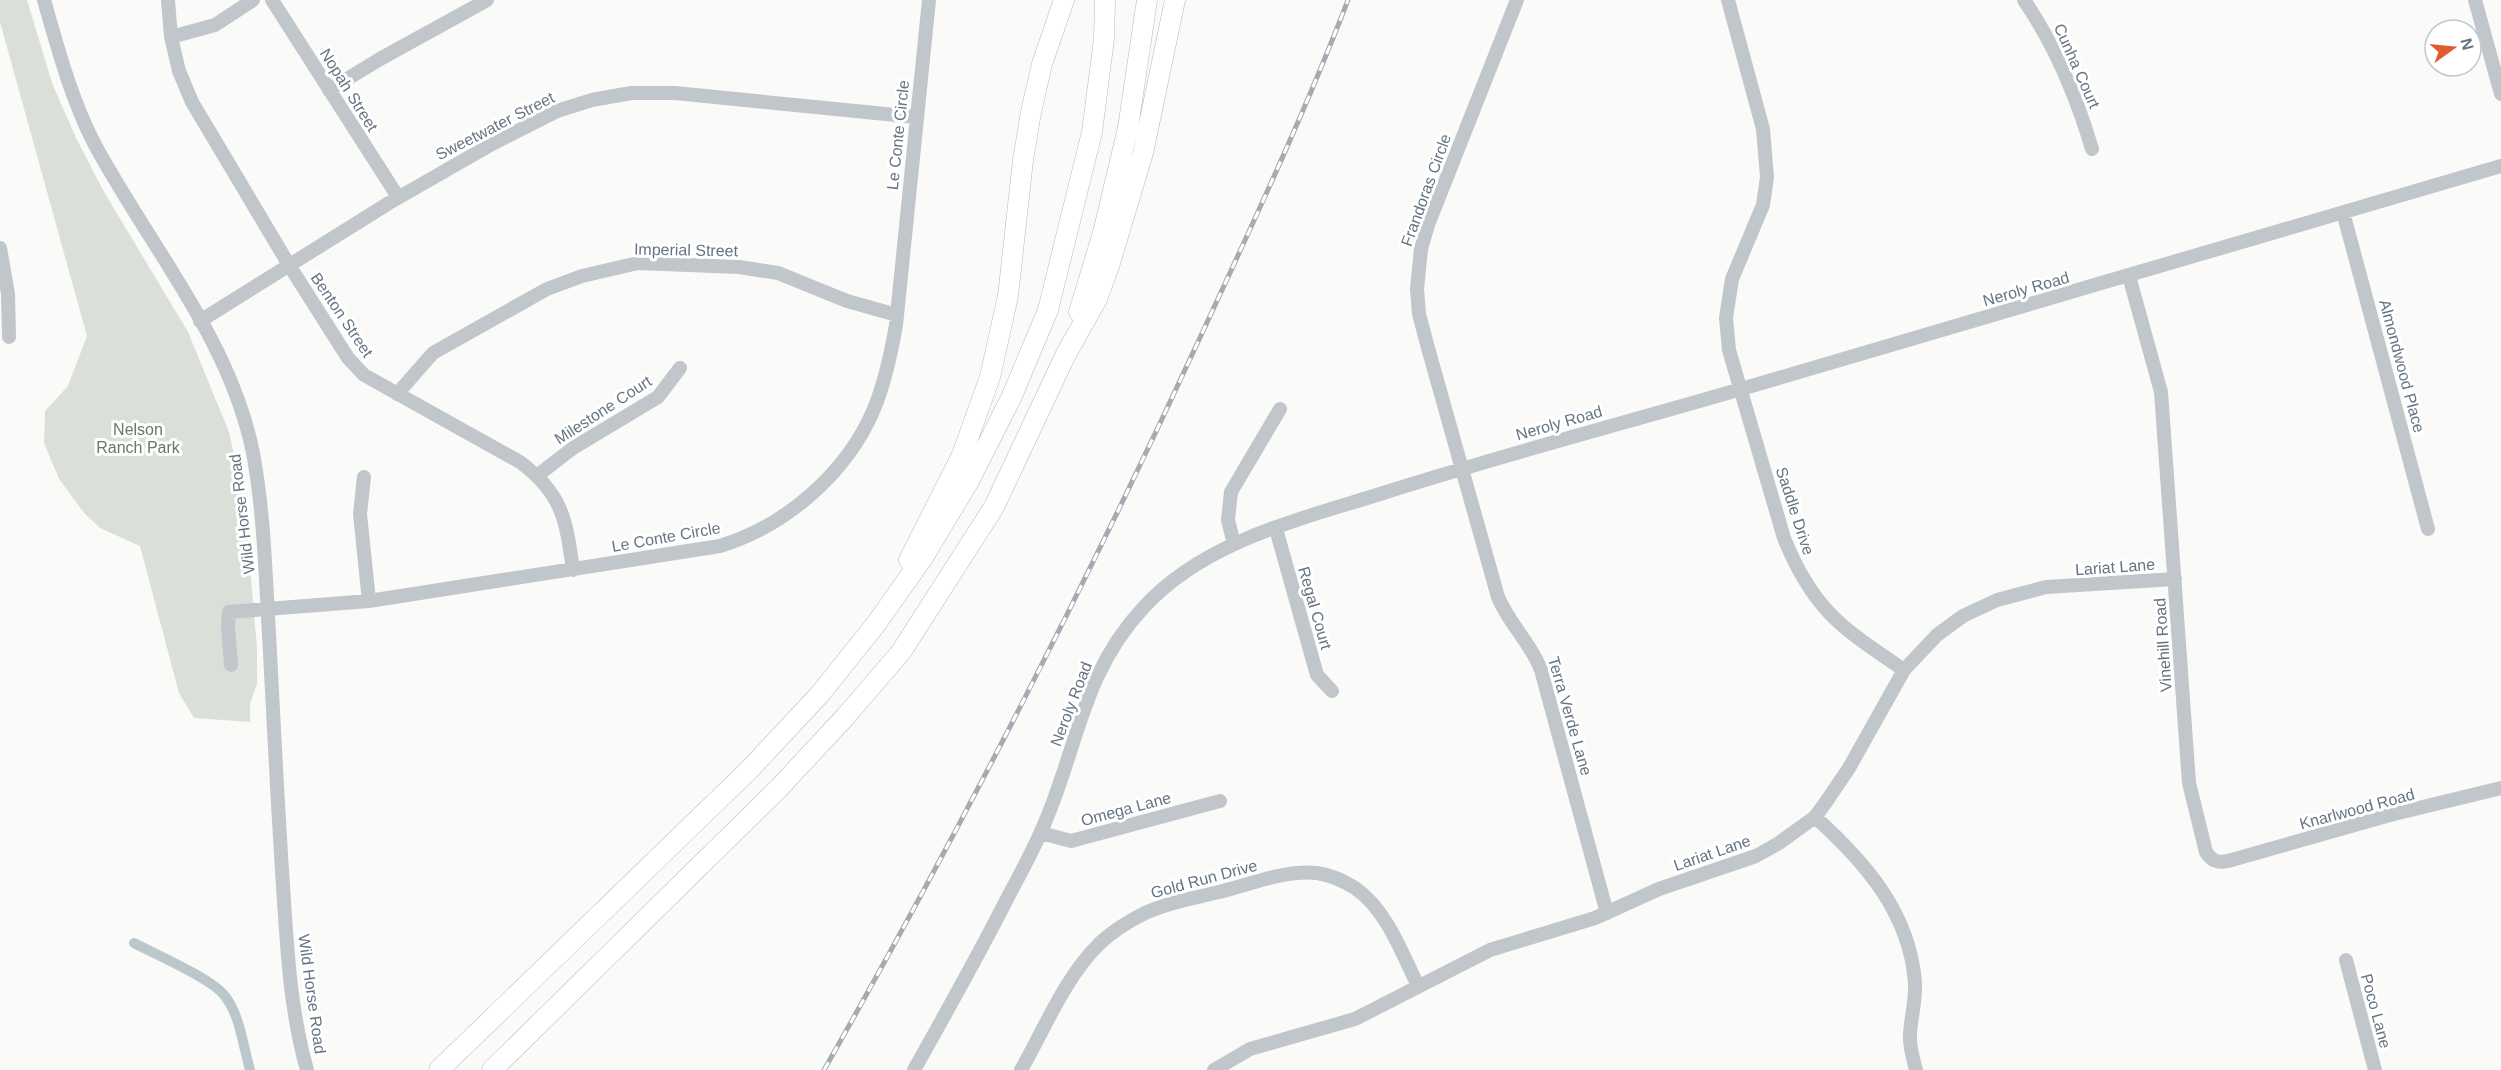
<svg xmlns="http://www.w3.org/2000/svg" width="2501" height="1070" font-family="Helvetica,sans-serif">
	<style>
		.green { fill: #dadfd7 }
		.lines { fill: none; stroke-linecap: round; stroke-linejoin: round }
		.canal { stroke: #bcc7cc; stroke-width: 10 }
		.highway-casing { stroke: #b4b9bd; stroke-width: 21 }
		.minor { stroke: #c1c6ca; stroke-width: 14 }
		.highway { stroke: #fff; stroke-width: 20 }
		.rail-casing { stroke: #a4abb1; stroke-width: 5 }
		.rail { stroke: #fff; stroke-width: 3; stroke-dasharray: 9; stroke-linecap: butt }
		.labels { text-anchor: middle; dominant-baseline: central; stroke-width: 6; stroke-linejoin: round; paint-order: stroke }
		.street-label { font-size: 16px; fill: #657582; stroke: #fff }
		.park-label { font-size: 16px; fill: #687a64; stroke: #fff }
	</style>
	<rect width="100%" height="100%" fill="#fafaf8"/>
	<!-- green -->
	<path class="green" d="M0,0H27L52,83L76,138L104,192L188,332L229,432L244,500L257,648V684L250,704V722L194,718L179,693L140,546L100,528L85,514L59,479L44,443L45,411L68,386L87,336L0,22Z"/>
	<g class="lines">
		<!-- canal -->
		<path class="canal" d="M134,943C155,954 210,978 224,995C240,1014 243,1046 250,1070"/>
		<defs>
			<path id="highway" d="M1079,312L1103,233L1128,128L1147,0
				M909,560L962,455L990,377L1008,296L1023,160L1031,112L1042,64L1064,0
				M439,1070L750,769L820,694L876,624L922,559L969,481L1012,396L1048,310L1092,132L1104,39L1105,0
				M492,1070L779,788L846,716L901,652L994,507L1066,354L1097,299L1110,263L1143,153L1175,0"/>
		</defs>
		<!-- highway casing -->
		<use href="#highway" class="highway-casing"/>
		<!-- minor -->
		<path class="minor" d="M44,0C58,49 71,98 94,143C148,244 230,338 253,453C263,507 265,561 268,616C273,706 277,796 283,886C287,947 290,1010 307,1070
			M168,0L171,37L179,71L192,102L289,265L348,358L364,375L520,462C563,494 566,520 573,570
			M272,0L398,197
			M1517,0L1428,225L1421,249L1417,289L1419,314L1428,348L1498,597C1509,624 1531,643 1541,670L1607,913
			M1728,0L1763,129L1767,177L1763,205L1732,279L1726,318L1729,350L1784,538C1813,610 1842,628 1904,670
			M2024,0C2056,47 2076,95 2092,149
			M2475,0L2501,94
			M171,37L215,25L253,0
			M329,90L380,59L487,0
			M2343,212L2428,529
			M0,248L8,294L9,337
			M2129,276L2161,392L2189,783L2206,852C2212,861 2217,863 2228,861L2390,815L2501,788
			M200,321L389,203L492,144L557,111L592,100L631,93H675L916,117
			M397,394L433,353L547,289L582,276L638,263L739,267L778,273L847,301L897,315
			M538,475L573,448L658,397L680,368
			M364,477L360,514L369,601
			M1276,529L1317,675L1332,691
			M1234,544L1228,520L1231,492L1280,409
			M231,665L228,627L229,612L369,601L720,546C786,526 847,473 874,409C885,382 891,354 896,325L929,0
			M1815,817C1865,862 1910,913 1915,983C1916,1000 1911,1017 1910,1034C1909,1046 1913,1058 1916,1070
			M1041,833L1071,841L1220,801
			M2346,960L2375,1070
			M914,1070C946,1013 978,956 1008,897C1020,874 1033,851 1043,827C1078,748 1081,674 1144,607C1205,541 1298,520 1380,494C1502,455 1625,423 1748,387C1999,314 2250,238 2501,166
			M1021,1070C1045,1028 1065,977 1100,943C1113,931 1129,921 1145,913C1168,902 1195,898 1219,892C1251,884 1284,870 1317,873C1330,875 1344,881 1355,888C1386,909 1402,953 1418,986
			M1214,1070L1250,1049L1355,1019L1490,950L1595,918L1659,889L1756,856L1779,843L1815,817L1826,802L1849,768L1904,670L1937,635L1963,616L1997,600L2046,587L2175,579"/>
		<!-- highway -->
		<use href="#highway" class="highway"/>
		<defs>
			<path id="rail" d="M824,1070C961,829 1088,581 1204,329C1254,221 1305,112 1348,0"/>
		</defs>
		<!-- rail casing -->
		<use href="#rail" class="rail-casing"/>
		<!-- rail -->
		<use href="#rail" class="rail"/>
	</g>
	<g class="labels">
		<!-- street labels -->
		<g class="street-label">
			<text transform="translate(2077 66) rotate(66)">Cunha Court</text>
			<text transform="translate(349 90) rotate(58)">Nopah Street</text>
			<text transform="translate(495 126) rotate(-27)">Sweetwater Street</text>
			<text transform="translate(898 135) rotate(-84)">Le Conte Circle</text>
			<text transform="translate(1426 190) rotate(-70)">Frandoras Circle</text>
			<text transform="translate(686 250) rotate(1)">Imperial Street</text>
			<text transform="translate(2026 289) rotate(-16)">Neroly Road</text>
			<text transform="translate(342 315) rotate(56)">Benton Street</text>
			<text transform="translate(2402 366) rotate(75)">Almondwood Place</text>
			<text transform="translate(603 410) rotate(-33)">Milestone Court</text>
			<text transform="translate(1559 423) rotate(-16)">Neroly Road</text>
			<text transform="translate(1795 511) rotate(72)">Saddle Drive</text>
			<text transform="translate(242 514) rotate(-97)">Wild Horse Road</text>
			<text transform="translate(666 537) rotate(-10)">Le Conte Circle</text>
			<text transform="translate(2115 567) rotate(-4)">Lariat Lane</text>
			<text transform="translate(1315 608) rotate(74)">Regal Court</text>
			<text transform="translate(2163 645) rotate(-94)">Vinehill Road</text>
			<text transform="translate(1071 704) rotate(-69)">Neroly Road</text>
			<text transform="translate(1570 716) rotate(74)">Terra Verde Lane</text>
			<text transform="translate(1126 809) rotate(-15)">Omega Lane</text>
			<text transform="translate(2357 809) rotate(-15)">Knarlwood Road</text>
			<text transform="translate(1712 853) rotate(-19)">Lariat Lane</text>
			<text transform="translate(1204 879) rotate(-15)">Gold Run Drive</text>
			<text transform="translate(312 994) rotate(82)">Wild Horse Road</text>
			<text transform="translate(2376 1011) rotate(75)">Poco Lane</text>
		</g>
		<!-- park labels -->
		<g class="park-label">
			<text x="138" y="429">Nelson<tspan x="138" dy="18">Ranch Park</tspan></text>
		</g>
	</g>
	<!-- north arrow -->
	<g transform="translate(2453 48) rotate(75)"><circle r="28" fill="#ffffff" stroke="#c1c8cd" stroke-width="1.5"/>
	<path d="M0-4.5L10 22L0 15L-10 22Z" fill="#e25a2f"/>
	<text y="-9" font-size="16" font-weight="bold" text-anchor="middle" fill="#657582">N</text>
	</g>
</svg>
